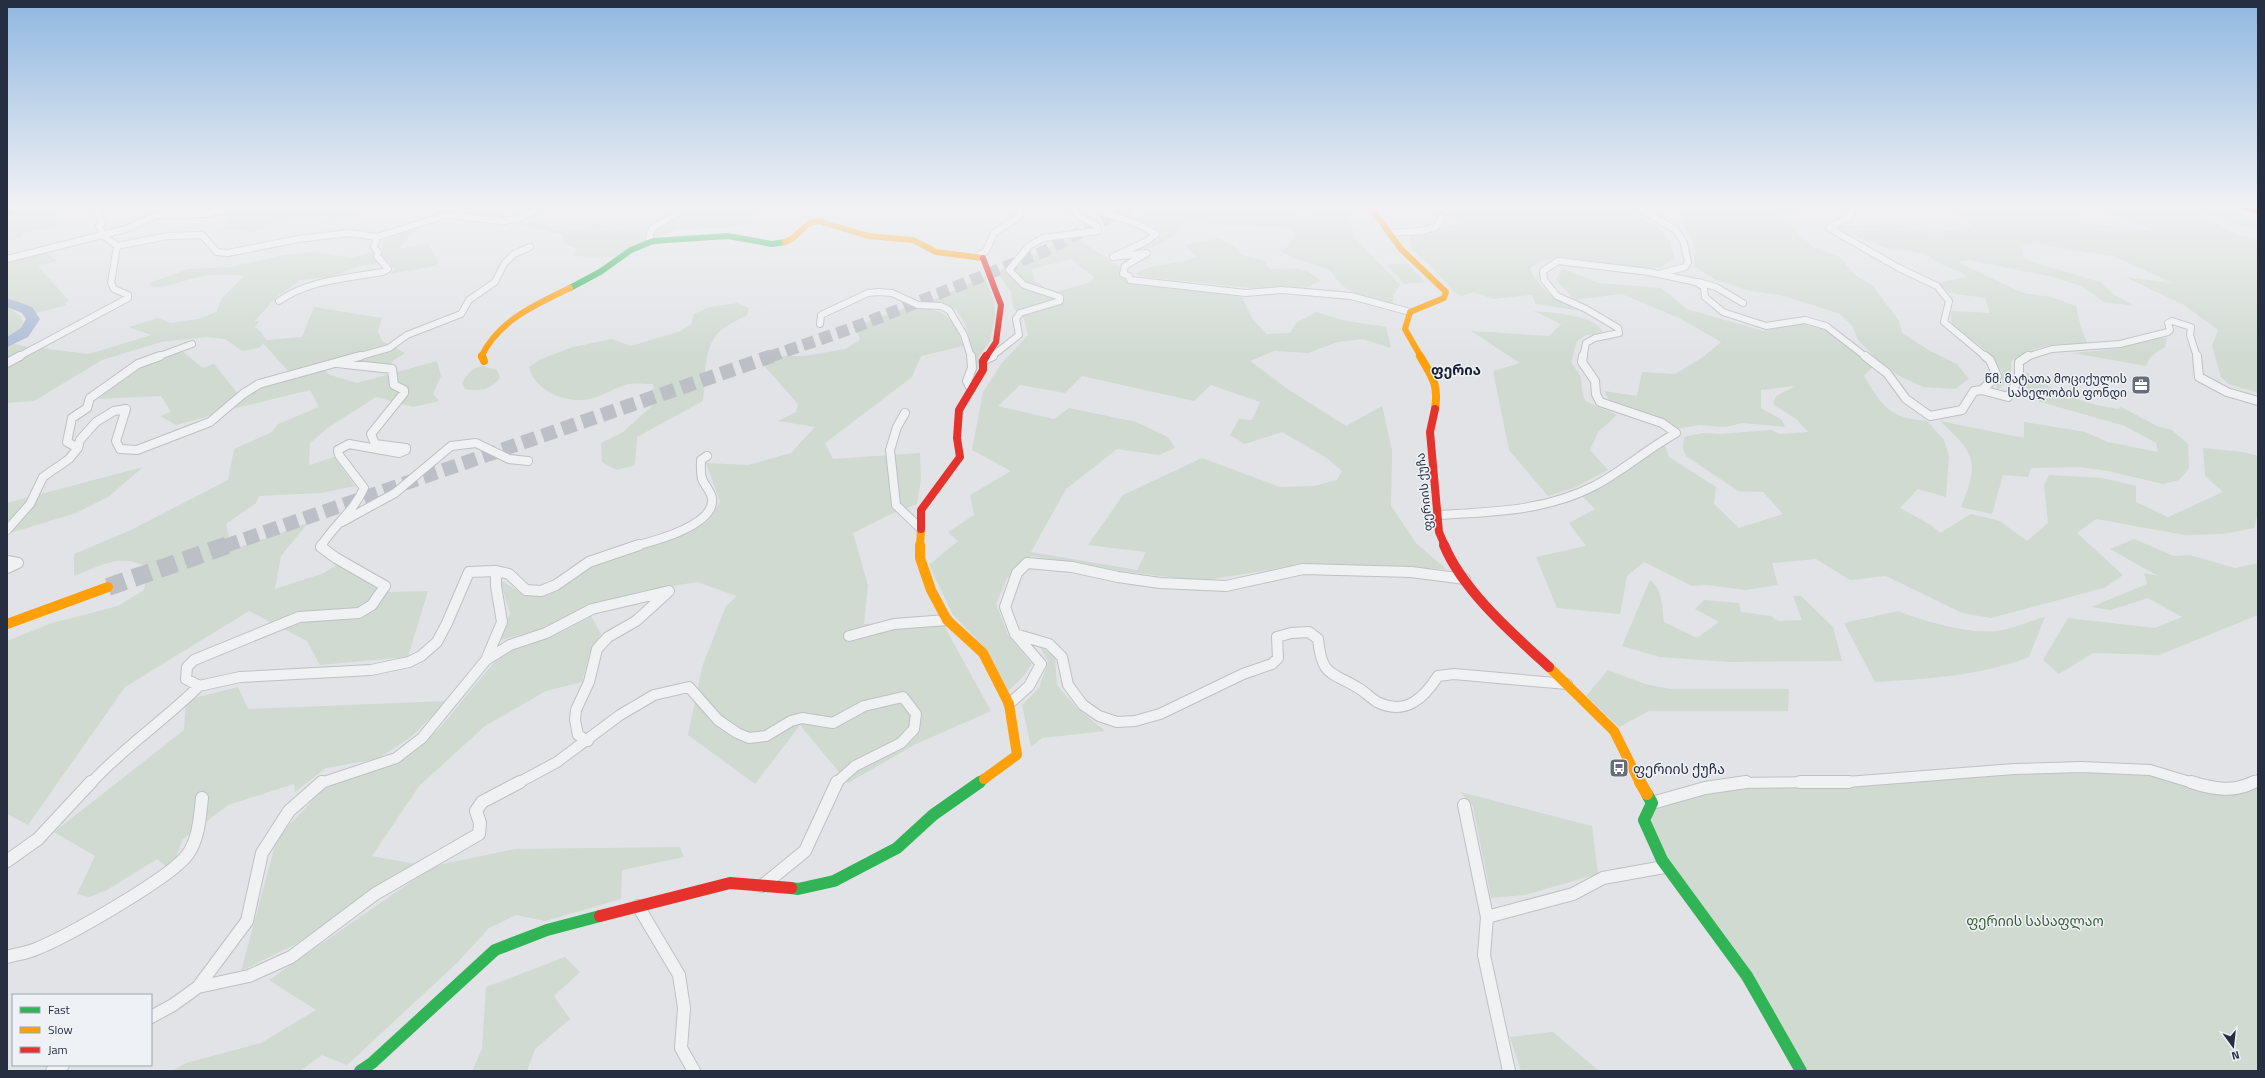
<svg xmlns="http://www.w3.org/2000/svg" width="2265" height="1078" font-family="'Titillium Web','Noto Sans Georgian',sans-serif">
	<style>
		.green { fill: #d0dad1; fill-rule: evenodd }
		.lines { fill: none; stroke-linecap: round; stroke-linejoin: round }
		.river { fill: #adbcd4; fill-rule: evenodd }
		.highway-tunnel-far2 { stroke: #bcbfc5; stroke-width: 12; stroke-dasharray: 12 6; stroke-linecap: butt }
		.highway-tunnel-far1 { stroke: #bcbfc5; stroke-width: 14; stroke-dasharray: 14 7; stroke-linecap: butt }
		.highway-tunnel { stroke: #bcbfc5; stroke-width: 18; stroke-dasharray: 18 9; stroke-linecap: butt }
		.street-far3-casing { stroke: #bec0c4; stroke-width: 8 }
		.street-far2-casing { stroke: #bec0c4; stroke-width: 10 }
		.street-far1-casing { stroke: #bec0c4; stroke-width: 12 }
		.street-casing { stroke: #bec0c4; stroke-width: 14 }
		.street-far3 { stroke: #f0f1f3; stroke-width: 6 }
		.street-far2 { stroke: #f0f1f3; stroke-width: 8 }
		.street-far1 { stroke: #f0f1f3; stroke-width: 10 }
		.street { stroke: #f0f1f3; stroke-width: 12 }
		.fast-far2 { stroke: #30b455; stroke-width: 6 }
		.fast-far1 { stroke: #30b455; stroke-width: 10 }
		.fast { stroke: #30b455; stroke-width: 12 }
		.slow-far3 { stroke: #ff9f0a; stroke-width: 6 }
		.slow-far2 { stroke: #ff9f0a; stroke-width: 8 }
		.slow-far1 { stroke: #ff9f0a; stroke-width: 10 }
		.slow { stroke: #ff9f0a; stroke-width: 12 }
		.jam-far3 { stroke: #e5322d; stroke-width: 6 }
		.jam-far2 { stroke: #e5322d; stroke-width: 8 }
		.jam-far1 { stroke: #e5322d; stroke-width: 10 }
		.jam { stroke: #e5322d; stroke-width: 12 }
		.labels { text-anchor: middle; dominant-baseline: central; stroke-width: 3; stroke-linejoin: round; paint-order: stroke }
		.poi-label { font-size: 12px; fill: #262e41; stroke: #eef1f6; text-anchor: end }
		.street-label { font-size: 12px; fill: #262e41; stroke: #eef1f6 }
		.quarter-label { font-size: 14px; font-weight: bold; fill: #191f32; stroke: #eef1f6 }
		.near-poi-label { font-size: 14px; fill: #262e41; stroke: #eef1f6; text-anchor: start }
		.near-park-label { font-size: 14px; fill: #375e33; stroke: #eef1f6 }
	</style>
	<rect width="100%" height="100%" fill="#e1e3e6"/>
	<!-- green -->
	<path class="green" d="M26,205H44V213L53,211L56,226L21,234L22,238L7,241V215Z
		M274,205H369L363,206L358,218L325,222L329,215L276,222L253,232L223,230L230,215L265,212L273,208Z
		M420,205H477L498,214L576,230L598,224L624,231L673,220L685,209L684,205H755L754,223L725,228L679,229L630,249L616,257L590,258L573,255L577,249L565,244L562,240L564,235L487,216L462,208L447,212Z
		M1165,205H1280L1298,218L1313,217L1318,214L1314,205H1345L1349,209L1350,221L1356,239L1400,285L1394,294L1392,305C1376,300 1357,297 1343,286C1334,279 1336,274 1324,268C1309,262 1294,260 1281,251C1290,246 1293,243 1293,233L1286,227L1218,225L1188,221L1182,223L1177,229L1176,234C1161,245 1144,253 1126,253L1139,245L1156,241L1162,236L1153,225L1124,217L1144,216Z
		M1460,205H1605L1656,224L1670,241L1674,258L1662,267L1642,268L1584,262L1559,257L1542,261L1530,268C1540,292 1558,300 1581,311L1536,304L1532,295L1493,299L1473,292L1462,296L1453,291L1432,267L1413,251L1408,234L1462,223L1441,214L1465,215L1477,212L1468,206Z
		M1678,205H1700L1704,210L1731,211L1729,205H1797L1801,210L1778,212L1785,221L1813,247L1840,257L1855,275L1873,286L1899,321L1902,333L1932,352L1957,364L1969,379L1955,389L1924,387L1901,377L1878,360L1858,340L1853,327L1840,314L1784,296L1746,290L1714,279L1694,266L1696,250L1684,225L1683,209Z
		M2014,205H2080L2079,222L2081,223L2153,230L2093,205H2172L2200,214L2237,235L2258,239V393L2228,384L2221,377L2212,346L2218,330L2184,305L2125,277L2172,283L2114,256L2034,244L2021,247L2024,258L2032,262L2101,282L2113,294L2134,306L2104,302L2081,286L2053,277L1968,260L1958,262L2023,293L2051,297L2076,306L2081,328L2088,345C2056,344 2038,343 2011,361C2013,374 2008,381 1998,390L1995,383L2002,373C1991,350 1973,340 1952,327L1951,311L1990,313L1985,298L1951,293L1937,283L1966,277L1962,273L1936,262L1926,254L1886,248L1839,231L1837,226L1883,225L1887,222L1936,233L1973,226L1959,217V211Z
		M2187,205H2204L2258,220V228L2241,226Z
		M412,230H419L409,236L399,249L428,244L438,261L437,264L430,267L390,274L395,269L387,262L359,266L331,277L300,280L276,297L255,321H259L255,327L261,332L266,340L302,337L314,307L382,318L378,331L382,341L405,353L391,362L393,365L356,364L290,373L263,343L259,348L242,351L225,339L206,337L161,342L102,360L34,401L7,403V365L41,348L89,354L151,335L129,327L158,318L170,323L198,319L216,312L222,298L244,276C230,274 213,274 200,277C183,280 168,288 151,287L149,283L188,269L230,267L284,255L316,252L351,258L382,249L383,240Z
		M1074,236L1144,284L1242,297L1253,320L1266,334L1290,333L1296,323L1316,312L1346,321L1386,327L1391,348L1362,339L1338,342L1308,353L1274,351L1250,361L1289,390L1346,426L1382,406L1392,450L1391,506L1416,543L1446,569L1297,565L1201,581L1121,571L1031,556L1007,578L996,604L1008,635L1032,664L1022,678L1008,691L987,650L953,615L929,565L958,541L948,532L974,515L970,495L1011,471L972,450L983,392L1001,364L1028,335L1024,319L1013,307L1011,292L997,272ZM1071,259L1094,277L1091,282L1053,293L1035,281L1032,269ZM1082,376L1194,401L1211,385L1260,402L1252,420L1239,419L1230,435L1245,444L1282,432L1327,458L1342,471L1337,480L1314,486L1280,487L1202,458L1123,495L1088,545L1146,552L1137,570L1031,552L1066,489L1117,449L1159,455L1175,448L1168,437L1136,422L1069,408L1054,419L998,406L1020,385L1065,393Z
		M1219,238L1235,247L1241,255L1263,260L1270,269C1291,268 1305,266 1321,281L1305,288L1277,286L1251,288L1143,277L1135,274C1154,261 1177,267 1197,256L1183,245Z
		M40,249L57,261L38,266L69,301L64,303L67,305L33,314L32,309L7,297V258Z
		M1407,263L1425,282L1404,284L1387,265Z
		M1562,268L1598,283L1661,288L1687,309L1763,331L1799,323L1824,329L1873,366L1864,376C1883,407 1889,418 1927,421L1944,440L1949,456L1946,497L1918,489L1900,508L1931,525L1940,533L1971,514L2000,521L2027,541L2048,523L2044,486L2049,475L2102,478L2136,486V502L2168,517L2223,492L2205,476L2203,448L2243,452L2258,456V512L2254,528L2223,534L2185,535L2096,519L2077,533L2123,575L2104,588L1991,618L1962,613L1886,576L1850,580L1816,559L1772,563L1778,585L1746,590L1707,585L1692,586L1644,562L1627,576L1620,614L1557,608L1536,557L1586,546L1569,523L1595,509L1582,496L1664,442L1669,457L1716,487L1714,504L1739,528L1783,514L1763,492L1738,491L1686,456L1683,448L1684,437L1703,433L1720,434L1770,430L1781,434L1808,432L1796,419L1773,404L1776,396L1795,386L1761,390V408L1782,420L1785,427L1742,423L1726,427L1699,425L1676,429L1663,420L1610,402L1604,391L1637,396L1642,372L1675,374L1703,357L1721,342L1679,318L1622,294L1574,300L1556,280Z
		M984,276L995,303V319L990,341L978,358L979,367L974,378C976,362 969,318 954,309C946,304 936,304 927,303Z
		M737,303L749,308L747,315C738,320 727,325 720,331C703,346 705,380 703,401L637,437L635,465L616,470L602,462L601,443L623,432L654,404L653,384C646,384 636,383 629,384C614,387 598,400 582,400C561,401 534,389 529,367L541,359L573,347L612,339L631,346L681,331L691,324L694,314L709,307Z
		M7,306L20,316L25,326L23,331L7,340Z
		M910,306C942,310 953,313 963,346L921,356L912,377L825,443L833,459L920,453L921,479L917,504L891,514L853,533L868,585L864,624L942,622L991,711L916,744L848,783L800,725L755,784L688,735L702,667L726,606L737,596L697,582L641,591L587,607L541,629L497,641L510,614L500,580L522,593H553L595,564L659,544L707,522L720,502L706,463L748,465L791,453L815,427L778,421L796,412L798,404L761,362L779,356H805L845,349L860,340L858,333L853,327Z
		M1534,311C1552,313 1596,314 1603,333L1586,335L1577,341L1571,362L1581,377L1582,391L1585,401L1617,415L1598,432L1590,450L1608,470L1574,488L1548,496L1509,450L1493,371L1520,363L1471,331L1549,336L1561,324Z
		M2154,338H2167L2165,347L2151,356L2146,366L2073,353L2115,349Z
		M10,343L35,348L7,361V344Z
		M182,351L203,368L214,364L238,394L217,414L176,425L160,416L171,412L161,396L98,399L142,366Z
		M437,361L441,376L433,394L439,401L413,407L376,397L329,427L310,443L309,465L334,457L355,486L321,493L259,496L256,503L226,524L232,550L308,523L281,556L275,589L324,573L340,563L374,574L390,592L428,591L408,657L320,665L307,641L249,611L125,687L28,825L7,814V641L52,623L118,606L144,590L148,567C117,553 103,565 74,576V554L131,530L228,480L234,449L272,432L278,424L319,407L310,390L232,409L260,386L323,369L330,375L357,383Z
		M482,366L497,370L500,378C490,390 479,392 465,389L462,383C468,373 471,369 482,366Z
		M2027,372C2052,393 2086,404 2118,409L2121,407L2157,426L2172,430L2188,444L2189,468L2179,480L2163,484L2108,471L2080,467L2031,468L2028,477L2003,475L1992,514L1961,507C1980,461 1975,454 1940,421L2024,438V422L2085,432L2108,442L2158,452L2156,443L2125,426L2016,395L2024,391Z
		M143,467L108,497L76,513L7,534V503Z
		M2134,539L2174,556L2190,555L2235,568L2258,563V615L2159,655L2093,653L2059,674L2043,660L2068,618L2155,628L2182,617L2148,598L2111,610L2091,607L2147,584L2144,573L2158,576L2110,549Z
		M1650,580C1663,590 1662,607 1664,622L1697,638L1719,622L1695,609L1704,600L1739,603L1741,612L1771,616L1778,621L1802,620L1793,596H1801L1833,627L1842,661L1729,662L1660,657L1622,646Z
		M1898,611C1923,621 1968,634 1995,631C2011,630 2029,621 2045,617L2029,657C1981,676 1926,679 1875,682L1844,623Z
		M591,616L601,634L590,652L582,682L546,691L485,726L419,786L372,856L416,864L294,945L241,971L277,838L329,783L389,764L439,729L500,655L562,632Z
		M1039,645L1055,658L1057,685L1074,705L1105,731L1042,738L1031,747L1022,705L1039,688L1048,662Z
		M1608,670L1645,684L1671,689H1789L1788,711H1649L1619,727L1586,696Z
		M238,687L248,709L447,701L411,737L377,759L326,768L295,792L294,784L228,805L183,839L171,870L157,859L107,890L89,897L77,894L95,856L54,832L184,730L186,700Z
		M2007,770L2142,771L2202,787L2258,784V1071H1801L1651,843L1652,803L1695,791Z
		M1460,792L1592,826L1598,874L1525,895L1491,898L1473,806Z
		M680,847L684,857L622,870L621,899L545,921L516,915L489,928L457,963L347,1065L322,1055L300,1071H172L186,1063L261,1043L316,1010L269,980L434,866L515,849Z
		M565,957L580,972L554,996L570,1019L535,1049L527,1071H472L482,1049L486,987Z
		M1553,1032L1599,1071H1521L1510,1037Z"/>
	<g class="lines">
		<!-- river -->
		<path class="river" d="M12,205H27L7,216V207Z
			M7,298L32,307L40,319L28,337L7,347V337L21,328L26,319L22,313L7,307Z"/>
		<!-- highway-tunnel-far2 -->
		<path class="highway-tunnel-far2" d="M769,357L858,326L1045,251L1132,205"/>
		<!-- highway-tunnel-far1 -->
		<path class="highway-tunnel-far1" d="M225,546L772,356"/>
		<!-- highway-tunnel -->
		<path class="highway-tunnel" d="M108,587L228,545"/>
		<defs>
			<path id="street-far3" d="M98,205L97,214L102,222L99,226L103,235L117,246L168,236L202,235L217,252L228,253L298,239L350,233L377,237L446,215L504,221L520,218L539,208L536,205
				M1099,205L1104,213L1138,224L1156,234L1147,241L1113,257L1147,253L1125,266L1123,274L1129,276L1130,280L1246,293L1282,290L1351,296L1410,312
				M1633,205L1676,230L1684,243L1688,262L1685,267L1659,274
				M1854,205L1849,217L1829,228L1899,268L1937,286L1949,301L1944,322L1986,357
				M1390,233L1421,231L1435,227L1440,222L1441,216
				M653,241L649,238L652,228L678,213L681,205
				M979,255L986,251L994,233L1020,216V209L1016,205
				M7,259L126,229L156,215L204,214L257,205
				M1698,282L1716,287L1743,303
				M279,301C309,280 348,278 383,272L388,269L377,256L378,252L374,247L377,237
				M820,324L821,315L868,293L879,292L892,293L918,305L941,306L949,310L964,335L971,357
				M18,357L128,298V295L114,289L111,283L117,246
				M157,357L192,344
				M357,357L389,348L407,335L461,314L469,300L495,282L504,264L514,254L530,247
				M991,357L1019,335L1016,319L1020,313L1060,301V297L1024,285L1009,270L1029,246L1043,238L1098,231L1097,226L1079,216L1072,205
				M1583,357L1586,343L1595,338L1619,333L1618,328L1586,309L1557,296L1544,280L1543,271L1558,261L1649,272L1696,282L1704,287L1705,297L1723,312L1766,326L1805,320L1826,326L1866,357
				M2026,357L2052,349L2120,344L2168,332L2170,330L2168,323L2172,321L2191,327L2190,335L2197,357"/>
			<path id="street-far2" d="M971,356L972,368L967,381L971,389
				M1865,356L1887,373L1906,399L1930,416L1962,410L1974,391L1982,390
				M1985,356L1990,360L1997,376L1982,390L2008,397L2019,378V362L2028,356
				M2197,356L2199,377L2227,392L2258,401
				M983,361L993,356
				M7,363L20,356
				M905,413L897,427L890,450L896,505L920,528
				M78,448L67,442L72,418L87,408L90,398L138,364L160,356
				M1439,515C1492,512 1546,511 1594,486C1623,471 1647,449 1676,433L1662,423L1600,402L1596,394L1595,381L1582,362L1583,356
				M342,522L395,493L451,446L476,443L509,459L528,461
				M7,530L30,504L43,477L69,459L78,448L80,440L96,422L114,411L126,409L116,441L120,449L137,450L210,422L243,394L259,384L360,356
				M321,546C334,525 354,511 364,488L339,455L338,450L349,444L399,453L406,450V448L375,444L371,434L404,393V390L394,385L392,369L337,363
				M635,546C655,541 716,525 712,498C711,492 706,487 703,481C700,475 701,467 701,460L707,456"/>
			<path id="street-far1" d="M7,561L18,563L7,568
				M496,571L509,574L526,590L541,591L556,585L589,562L639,545
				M1015,634L1049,644L1062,657L1068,685L1083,705L1099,716L1117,722L1135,721L1160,714L1243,674L1272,664L1278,658L1277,637L1291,633L1309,632L1318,639C1322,678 1331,671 1360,689C1366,693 1371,698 1377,702C1406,716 1424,698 1438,676L1454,674L1567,684
				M849,636L894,624L947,620
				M486,660L510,645L546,633L592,609L669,591
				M1009,704L1029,686L1041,664L1015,634L1005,607L1017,573L1027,563L1072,567L1118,577L1160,583L1226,586L1303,569L1411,572L1465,579
				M588,741L578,735L575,720L576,710L589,682L597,649L608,637L636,621L668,592
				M91,783C124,747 165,720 199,686
				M321,783L396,758L422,738L486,660L502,622L496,586V571L469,572L447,623L437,642L421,656L409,662L371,670L240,677L199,686L186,679L187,667L194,660L299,617L359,613L372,605L385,586L336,558L321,547L322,545
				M518,783L557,762L620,715L654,695L689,687L718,720L737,733L749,738L766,736L791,721L802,718L833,723L864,706L903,697L916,714L914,729L901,743L855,766L836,783
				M1734,783L1847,782L2014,769L2081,767L2150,770L2193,783
				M2252,783L2258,780"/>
			<path id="street" d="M1800,782H1849
				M2191,782C2213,789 2233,793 2254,782
				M1652,803L1705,788L1746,782
				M1464,805L1487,917L1484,955L1509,1071
				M7,861L38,839L91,782
				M762,886L805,851L837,782
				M638,906L679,975L684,1008L681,1048L694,1071
				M1487,917L1573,894L1603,878L1664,867
				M7,957C17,954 27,953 36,949C66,937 171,878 188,854C199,838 200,816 202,798
				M198,987L249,976L291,957L375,894L479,834L480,823L476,811L482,802L520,782
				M151,1017L173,1005L198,987L247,921L262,853L289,811L322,782
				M52,1071L63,1065"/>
		</defs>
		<!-- street-far3 casing -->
		<use href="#street-far3" class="street-far3-casing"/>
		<!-- street-far2 casing -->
		<use href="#street-far2" class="street-far2-casing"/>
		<!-- street-far1 casing -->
		<use href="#street-far1" class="street-far1-casing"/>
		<!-- street casing -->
		<use href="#street" class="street-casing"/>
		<!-- street-far3 -->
		<use href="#street-far3" class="street-far3"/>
		<!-- street-far2 -->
		<use href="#street-far2" class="street-far2"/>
		<!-- street-far1 -->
		<use href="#street-far1" class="street-far1"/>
		<!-- street -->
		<use href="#street" class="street"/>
		<!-- fast-far2 -->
		<path class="fast-far2" d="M570,288L600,272L631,250L653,241L728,236L772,244L785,242"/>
		<!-- fast-far1 -->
		<path class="fast-far1" d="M978,783L984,779"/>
		<!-- fast -->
		<path class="fast" d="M1647,794L1652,803L1644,820L1662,860L1747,976L1801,1071
			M791,888L798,889L834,881L897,848L933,815L980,782
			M360,1071L372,1063L495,950L547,930L600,916"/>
		<!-- slow-far3 -->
		<path class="slow-far3" d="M1369,205L1401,249L1446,292L1444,298L1410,312L1405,329L1421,357
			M785,242L793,238L809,223L819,221L868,236L913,240L936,252L983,258
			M481,357C499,320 535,305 570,288"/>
		<!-- slow-far2 -->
		<path class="slow-far2" d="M482,356L484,361
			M1420,356C1432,377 1439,384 1435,409
			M920,546L921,529"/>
		<!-- slow-far1 -->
		<path class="slow-far1" d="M920,545V558L931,590L947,620L983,653L1009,704L1017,755L984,779
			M7,624L108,587
			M1549,667L1614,731L1640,783"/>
		<!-- slow -->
		<path class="slow" d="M1640,782L1647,794"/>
		<!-- jam-far3 -->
		<path class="jam-far3" d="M2237,205L2258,211
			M983,258L1001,305L996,342L986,357"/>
		<!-- jam-far2 -->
		<path class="jam-far2" d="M1435,409L1430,432L1439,532L1445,546
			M921,529V510L960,457L957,438L959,410L983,370V361L986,356"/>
		<!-- jam-far1 -->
		<path class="jam-far1" d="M1444,545C1463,591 1513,634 1549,667"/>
		<!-- jam -->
		<path class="jam" d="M600,916L730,883L791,888"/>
	</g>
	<!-- sky -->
	<linearGradient id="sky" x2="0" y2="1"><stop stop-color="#90b7e0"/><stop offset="0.58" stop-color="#f2f2f4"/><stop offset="1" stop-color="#f2f2f4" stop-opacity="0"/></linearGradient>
	<rect width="2265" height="356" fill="url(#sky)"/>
	<!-- icons -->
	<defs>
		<symbol id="office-square" viewBox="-11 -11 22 22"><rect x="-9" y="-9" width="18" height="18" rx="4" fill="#676d7b" stroke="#eef1f6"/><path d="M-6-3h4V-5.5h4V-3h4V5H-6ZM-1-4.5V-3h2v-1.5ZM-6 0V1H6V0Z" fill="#fff"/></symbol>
		<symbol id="bus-square" viewBox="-11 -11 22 22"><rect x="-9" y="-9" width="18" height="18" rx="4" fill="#676d7b" stroke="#eef1f6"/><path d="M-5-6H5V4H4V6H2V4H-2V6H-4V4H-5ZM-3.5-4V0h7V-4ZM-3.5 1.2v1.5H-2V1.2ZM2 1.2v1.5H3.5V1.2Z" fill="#fff"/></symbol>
	</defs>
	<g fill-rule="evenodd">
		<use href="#office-square" x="2130" y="374" width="22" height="22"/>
		<use href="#bus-square" x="1608" y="757" width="22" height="22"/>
	</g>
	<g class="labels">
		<!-- poi labels -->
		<g class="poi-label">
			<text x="2127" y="378">წმ. მატათა მოციქულის<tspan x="2127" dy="14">სახელობის ფონდი</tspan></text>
		</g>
		<!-- street labels -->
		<g class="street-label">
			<text transform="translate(1424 492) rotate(-96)">ფერიის ქუჩა</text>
		</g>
		<!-- quarter labels -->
		<g class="quarter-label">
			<text x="1456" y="369">ფერია</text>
		</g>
		<!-- near-poi labels -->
		<g class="near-poi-label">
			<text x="1633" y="768">ფერიის ქუჩა</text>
		</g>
		<!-- near-park labels -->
		<g class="near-park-label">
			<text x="2035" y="920">ფერიის სასაფლაო</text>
		</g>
	</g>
	<!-- border -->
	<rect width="2265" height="1078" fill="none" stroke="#262e41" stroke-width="16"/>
	<!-- legend -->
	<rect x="12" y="994" width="140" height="72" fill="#eef1f6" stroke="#9ea3ae"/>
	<rect x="20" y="1007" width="20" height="6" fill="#30b455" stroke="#9ea3ae"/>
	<text x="48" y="1014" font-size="12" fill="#262e41">Fast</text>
	<rect x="20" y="1027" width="20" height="6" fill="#ff9f0a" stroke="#9ea3ae"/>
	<text x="48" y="1034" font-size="12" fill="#262e41">Slow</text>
	<rect x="20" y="1047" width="20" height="6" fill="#e5322d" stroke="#9ea3ae"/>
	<text x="48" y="1054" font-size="12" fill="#262e41">Jam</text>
	<!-- north arrow -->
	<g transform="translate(2233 1046) rotate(165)" stroke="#eef1f6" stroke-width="3" paint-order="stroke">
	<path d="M0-3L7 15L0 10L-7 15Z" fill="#262e41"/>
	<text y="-6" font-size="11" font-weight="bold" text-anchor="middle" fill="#262e41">N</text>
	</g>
</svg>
